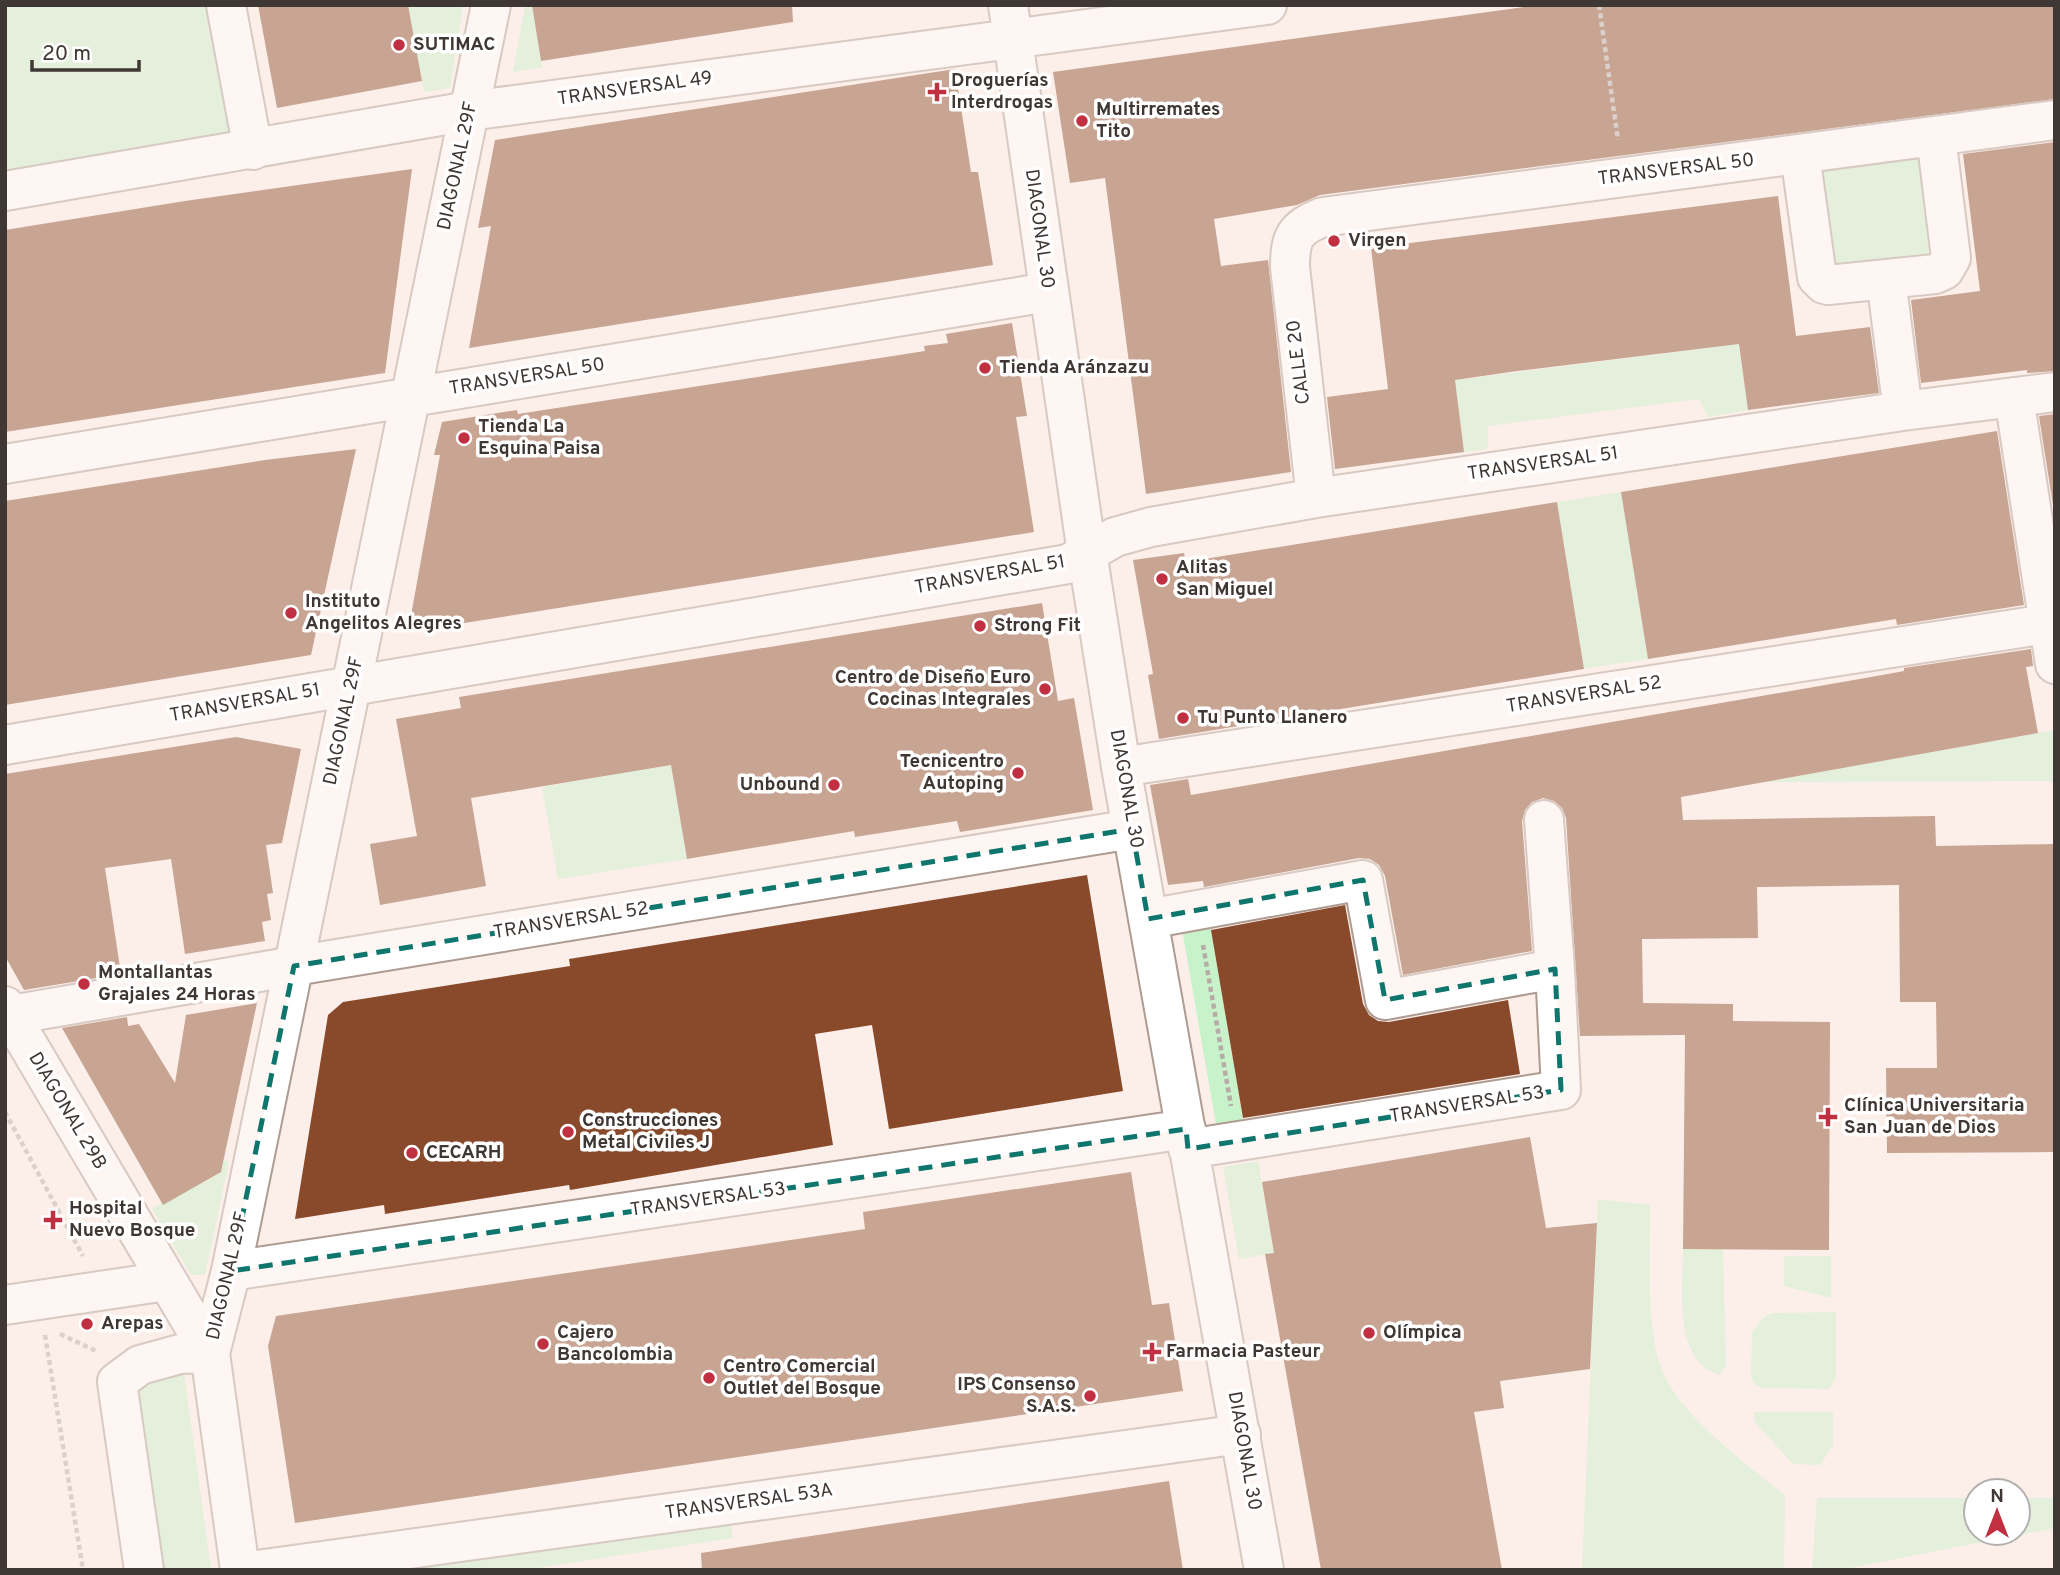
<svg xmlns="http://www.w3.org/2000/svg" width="2060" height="1575" font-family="Overpass,sans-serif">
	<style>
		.green { fill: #c8f2c9 }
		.building { fill: #894a2c }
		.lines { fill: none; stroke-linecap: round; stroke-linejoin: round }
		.minor-casing { stroke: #ae9b92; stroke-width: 42 }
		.path { stroke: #b6aba7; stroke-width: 4.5; stroke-dasharray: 5 3.5; stroke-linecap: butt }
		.minor { stroke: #fff; stroke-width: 38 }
		.marked { fill: none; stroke: #0f766e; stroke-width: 5; stroke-dasharray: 14 9; stroke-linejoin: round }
		.poi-dot { fill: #c13041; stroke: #fff; stroke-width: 2.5 }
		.labels { text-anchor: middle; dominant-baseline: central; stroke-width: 7; stroke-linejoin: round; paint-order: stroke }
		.poi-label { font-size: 19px; font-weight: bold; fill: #3f3734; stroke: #fff; text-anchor: start }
		.street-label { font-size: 19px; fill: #3f3734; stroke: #fff }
	</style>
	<rect width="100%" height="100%" fill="#fcefea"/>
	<!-- green -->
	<path class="green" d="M5,5H212L234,136L5,173Z
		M408,5H463L450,88L424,92Z
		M525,5H532L542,67L513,72Z
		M1925,149L1939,260L1822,275L1808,163Z
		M1739,344L1748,410L1708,417L1699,399L1488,426V449L1464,452L1455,380Z
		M1621,492L1648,659L1584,669L1557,502Z
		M621,670L638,770L671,765L687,859L558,879L542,787L605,776L589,676Z
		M2055,730V785L2050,781L1761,782Z
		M1210,923L1244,1125L1217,1130L1182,929Z
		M223,1160L229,1162L205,1275H191L152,1209Z
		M1258,1161L1274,1253L1239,1259L1223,1167Z
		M1598,1199L1650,1205C1651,1255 1644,1330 1664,1375C1684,1418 1748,1466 1785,1495L1784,1570H1582Z
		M1683,1249H1723L1726,1366L1719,1375C1714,1373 1708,1370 1704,1367C1675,1342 1683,1284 1683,1249Z
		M1784,1256H1831V1298L1784,1286Z
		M1836,1312V1376L1830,1389L1762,1388L1754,1384L1751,1376L1752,1333L1761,1320L1771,1313Z
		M184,1373L211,1570H161L135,1379Z
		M1754,1412H1833V1445L1820,1465L1793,1464L1754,1421Z
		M1817,1498H1976V1533H2018V1498H2055V1528L1840,1570H1812Z
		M730,1520L733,1538L524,1570H396Z"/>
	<!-- building -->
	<path class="building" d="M258,5H408L422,81L277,108Z
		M532,5H792L793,22L541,61Z
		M1539,5H2055V99L1320,195L1297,205L1214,219L1221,266L1268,260L1291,472L1146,494L1105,178L1070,183L1053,72Z
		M955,69L971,172H978L993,265L469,348L491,226L478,228L495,140Z
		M2055,142V371L2027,373V370L1921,383L1911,300L1980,291L1963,154Z
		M412,169L385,373L5,432V230L185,201Z
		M1778,196L1796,336L1870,327L1879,393L1748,410L1739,344L1517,371L1455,380L1464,452L1335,469L1327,397L1388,389L1371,248Z
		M1012,323L1027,416L1016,417L1034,532L408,632L440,455H434L442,422L517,410L518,414L925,351L924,346L948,343L946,334Z
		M2055,414V518L2039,416Z
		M1997,431L2024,605L1897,625L1896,619L1648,659L1621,492Z
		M356,449L311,655L5,705V501L265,460Z
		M1557,502L1584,669L1159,739L1148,675L1153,674L1133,560L1184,553L1186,562Z
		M1042,603L1058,701L1074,698L1093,810L960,832L957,821L855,837L854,831L687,859L671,765L471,798L486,886L380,905L370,844L417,836L396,719L461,708L459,697Z
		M2031,649L2033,666L2026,667L2038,733L1681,797L1683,820L1935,816L1936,846L2055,844V1152L1887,1153L1886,1068H1937L1936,1002H1900L1899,885L1757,887L1758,938L1642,939L1643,1003L1733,1004V1021L1830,1022L1829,1250L1683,1249L1685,1035L1580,1036L1566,818L1562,808L1554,801L1543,798L1532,802L1525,810L1522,821L1532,951L1403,975L1385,876L1379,865L1370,859L1359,858L1204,887L1203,881L1168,885L1150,785L1188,779L1191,795L1871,677L1904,671V668Z
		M236,737L301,749L282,843L266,845L273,893L267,894L271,920L262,922L265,941L185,954L171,859L105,868L121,974L24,990L5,956V774Z
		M1087,875L1123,1091L889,1129L872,1025L815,1034L833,1145L570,1190L569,1185L385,1214L384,1205L295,1219L328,1015L343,1002L570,966L569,959Z
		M1345,905L1363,1004L1369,1015L1378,1021L1389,1022L1508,1000L1520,1074L1243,1118L1211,930Z
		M257,1003L221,1172L163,1205L62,1028L127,1017L128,1026L139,1024L175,1083L186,1015Z
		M1530,1137L1546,1228L1597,1223L1590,1369L1500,1381L1504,1408L1474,1412L1502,1570H1321L1265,1254L1274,1253L1262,1182Z
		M1131,1172L1152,1305L1169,1303L1183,1391L295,1523L268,1346L276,1316L865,1229L863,1212Z
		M1169,1481L1183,1570H702L701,1553Z"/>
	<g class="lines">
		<defs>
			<path id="minor" d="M226,5L253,150
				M1008,5L1084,533L1121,767L1264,1570
				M1800,154L1817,277L1824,284L1828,285L1935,274L1944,270L1951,258L1936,136
				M5,191L469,111L1267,5
				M1886,279L1903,411
				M2014,397L2055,664
				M5,464L1048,292
				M1316,498L1290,267C1290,237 1295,228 1323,217L2055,120
				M5,745L1068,564L1115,537L1151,527L1316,498L1903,411L2055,392
				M1121,767L2047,624
				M1148,919L1363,880L1385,1000L1555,969
				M5,1006L210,1353L240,1570
				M11,1015L294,966L1132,829
				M1188,1149L1561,1090L1555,969L1544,820
				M231,1271L1186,1129
				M5,1305L167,1281
				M210,1353L231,1271L491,5
				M144,1570L117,1382L140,1365L180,1354L210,1353
				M257,1570L1241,1434"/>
		</defs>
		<!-- minor casing -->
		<use href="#minor" class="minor-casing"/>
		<!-- path -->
		<path class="path" d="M1599,5L1618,140
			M1203,945L1231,1106
			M5,1112L83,1256
			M60,1334L96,1351
			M45,1335L83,1570"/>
		<!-- minor -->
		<use href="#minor" class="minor"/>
	</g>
	<!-- marked area -->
	<path d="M0 0H2060V1575H0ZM1132,829L1148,919L1363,880L1385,1000L1555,969L1561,1090L1188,1149L1186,1129L231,1271L294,966Z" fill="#fcefea" fill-opacity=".55" fill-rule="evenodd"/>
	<path class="marked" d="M1132,829L1148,919L1363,880L1385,1000L1555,969L1561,1090L1188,1149L1186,1129L231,1271L294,966Z"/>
	<!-- markers -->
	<g class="poi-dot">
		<circle cx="399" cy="45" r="7"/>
		<path d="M933.5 81.5h7v7h7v7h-7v7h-7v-7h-7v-7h7z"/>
		<circle cx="1082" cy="121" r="7"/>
		<circle cx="1334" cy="241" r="7"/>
		<circle cx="985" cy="368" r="7"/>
		<circle cx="464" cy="438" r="7"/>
		<circle cx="1162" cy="579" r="7"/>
		<circle cx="291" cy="613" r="7"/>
		<circle cx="980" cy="626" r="7"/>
		<circle cx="1045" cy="689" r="7"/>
		<circle cx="1183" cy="718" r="7"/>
		<circle cx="1018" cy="773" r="7"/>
		<circle cx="834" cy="785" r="7"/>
		<circle cx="84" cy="984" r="7"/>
		<path d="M1824.5 1106.5h7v7h7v7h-7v7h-7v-7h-7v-7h7z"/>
		<circle cx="568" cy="1132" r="7"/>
		<circle cx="412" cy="1153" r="7"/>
		<path d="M49.5 1209.5h7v7h7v7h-7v7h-7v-7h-7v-7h7z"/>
		<circle cx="87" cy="1324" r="7"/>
		<circle cx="1369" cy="1333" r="7"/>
		<circle cx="543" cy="1344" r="7"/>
		<path d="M1148.5 1341.5h7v7h7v7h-7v7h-7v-7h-7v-7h7z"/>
		<circle cx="709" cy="1378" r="7"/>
		<circle cx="1090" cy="1396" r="7"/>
	</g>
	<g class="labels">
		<!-- poi labels -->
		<g class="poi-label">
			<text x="413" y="45">SUTIMAC</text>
			<text x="951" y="81">Droguerías<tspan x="951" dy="22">Interdrogas</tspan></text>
			<text x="1096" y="110">Multirremates<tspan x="1096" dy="22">Tito</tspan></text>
			<text x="1348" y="241">Virgen</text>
			<text x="999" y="368">Tienda Aránzazu</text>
			<text x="478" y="427">Tienda La<tspan x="478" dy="22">Esquina Paisa</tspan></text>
			<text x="1176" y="568">Alitas<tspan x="1176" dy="22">San Miguel</tspan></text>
			<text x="305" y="602">Instituto<tspan x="305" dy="22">Angelitos Alegres</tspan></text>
			<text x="994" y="626">Strong Fit</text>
			<text x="1031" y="678" text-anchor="end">Centro de Diseño Euro<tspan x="1031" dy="22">Cocinas Integrales</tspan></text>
			<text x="1197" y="718">Tu Punto Llanero</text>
			<text x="1004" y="762" text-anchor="end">Tecnicentro<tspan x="1004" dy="22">Autoping</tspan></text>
			<text x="820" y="785" text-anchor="end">Unbound</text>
			<text x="98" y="973">Montallantas<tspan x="98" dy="22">Grajales 24 Horas</tspan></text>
			<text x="1844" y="1106">Clínica Universitaria<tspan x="1844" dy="22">San Juan de Dios</tspan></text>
			<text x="582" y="1121">Construcciones<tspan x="582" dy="22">Metal Civiles J</tspan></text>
			<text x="426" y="1153">CECARH</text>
			<text x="69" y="1209">Hospital<tspan x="69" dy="22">Nuevo Bosque</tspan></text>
			<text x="101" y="1324">Arepas</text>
			<text x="557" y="1333">Cajero<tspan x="557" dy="22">Bancolombia</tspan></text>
			<text x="1383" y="1333">Olímpica</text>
			<text x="1166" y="1352">Farmacia Pasteur</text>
			<text x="723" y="1367">Centro Comercial<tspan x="723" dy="22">Outlet del Bosque</tspan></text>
			<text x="1076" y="1385" text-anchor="end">IPS Consenso<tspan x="1076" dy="22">S.A.S.</tspan></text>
		</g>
		<!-- street labels -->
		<g class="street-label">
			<text transform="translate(635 89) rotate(-8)">TRANSVERSAL 49</text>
			<text transform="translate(458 166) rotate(-78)">DIAGONAL 29F</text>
			<text transform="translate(1676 170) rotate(-7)">TRANSVERSAL 50</text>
			<text transform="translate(1039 229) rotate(82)">DIAGONAL 30</text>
			<text transform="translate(1299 362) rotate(-97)">CALLE 20</text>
			<text transform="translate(527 377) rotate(-9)">TRANSVERSAL 50</text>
			<text transform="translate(1543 464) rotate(-8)">TRANSVERSAL 51</text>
			<text transform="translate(990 575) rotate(-10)">TRANSVERSAL 51</text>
			<text transform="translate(1584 695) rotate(-9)">TRANSVERSAL 52</text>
			<text transform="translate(245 703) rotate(-10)">TRANSVERSAL 51</text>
			<text transform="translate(344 721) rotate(-78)">DIAGONAL 29F</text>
			<text transform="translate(1126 789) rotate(80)">DIAGONAL 30</text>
			<text transform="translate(571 921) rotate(-9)">TRANSVERSAL 52</text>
			<text transform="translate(1467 1105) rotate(-9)">TRANSVERSAL 53</text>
			<text transform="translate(67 1111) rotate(59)">DIAGONAL 29B</text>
			<text transform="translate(708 1200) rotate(-8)">TRANSVERSAL 53</text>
			<text transform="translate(228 1276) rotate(-77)">DIAGONAL 29F</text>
			<text transform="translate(1244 1451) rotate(80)">DIAGONAL 30</text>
			<text transform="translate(749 1502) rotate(-8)">TRANSVERSAL 53A</text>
		</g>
	</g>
	<!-- border -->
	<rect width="2060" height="1575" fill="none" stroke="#3f3734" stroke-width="14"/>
	<!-- north arrow -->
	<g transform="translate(1997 1512)"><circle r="33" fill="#ffffff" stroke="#b2afae" stroke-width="2"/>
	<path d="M0-5L12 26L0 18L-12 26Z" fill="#c13041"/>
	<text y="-10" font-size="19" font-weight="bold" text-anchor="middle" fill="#3f3734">N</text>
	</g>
	<!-- scale -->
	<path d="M32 60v10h107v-10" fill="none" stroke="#3f3734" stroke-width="3.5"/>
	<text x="42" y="60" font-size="21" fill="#3f3734" stroke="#ffffff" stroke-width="5" paint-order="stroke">20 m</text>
</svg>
